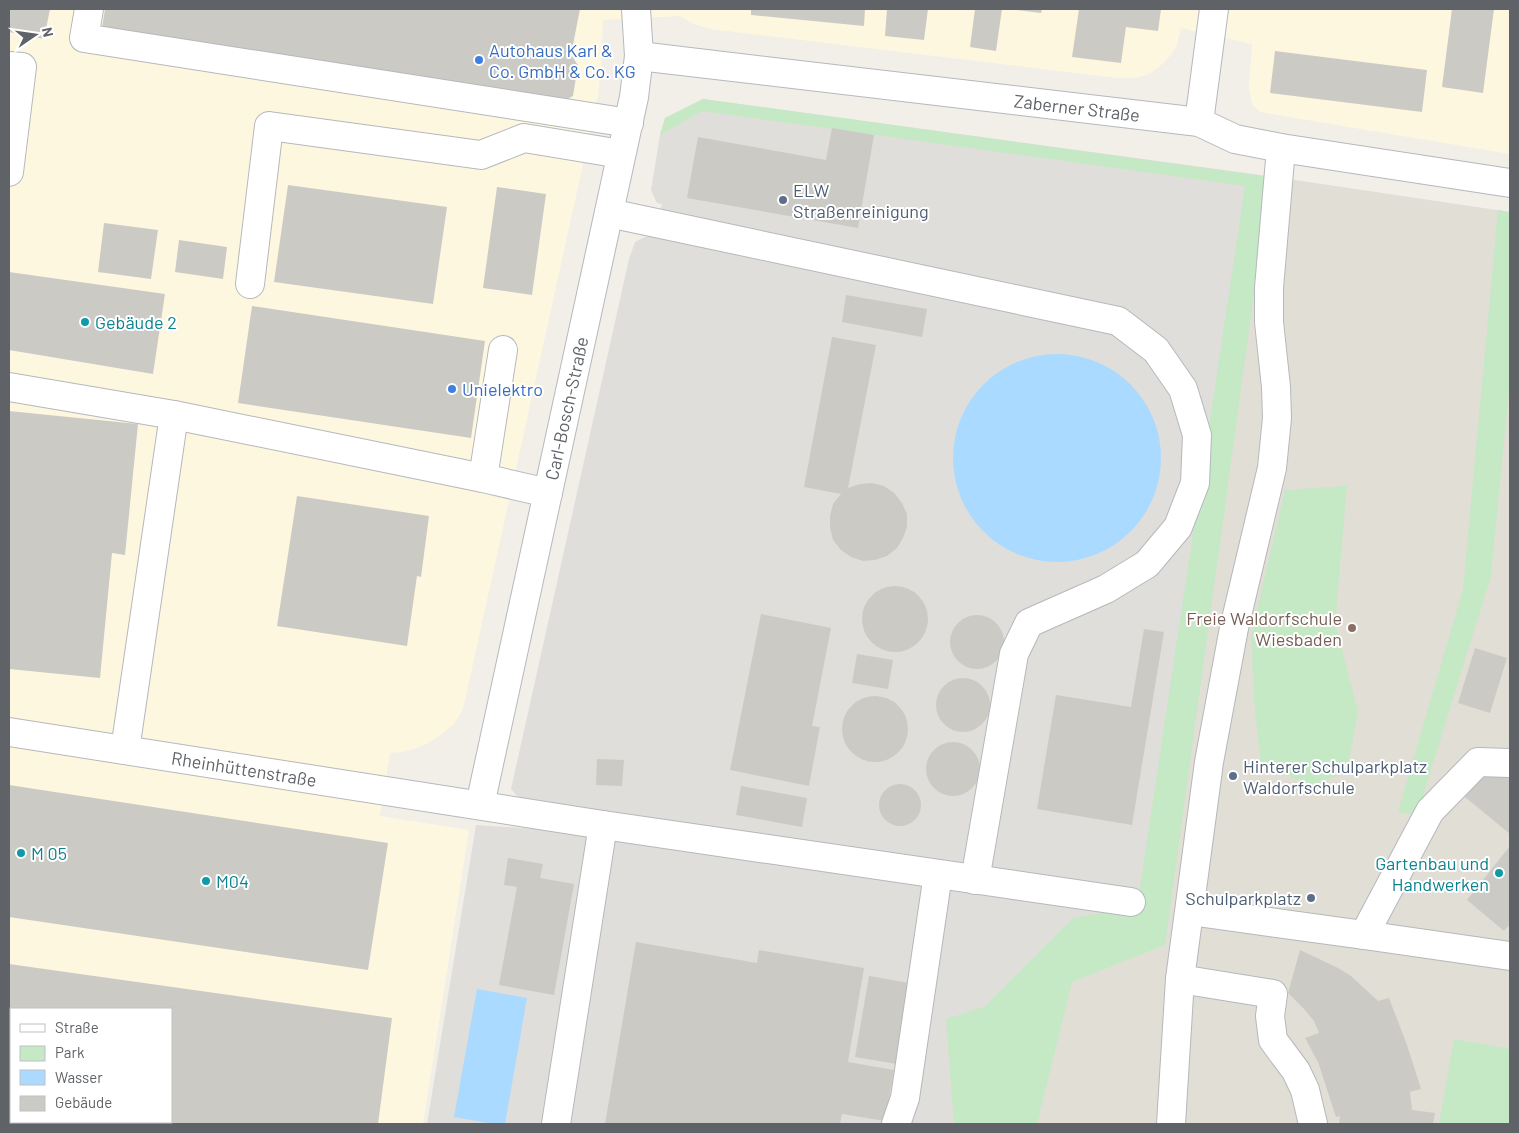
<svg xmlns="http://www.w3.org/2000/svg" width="1519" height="1133" font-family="Barlow,sans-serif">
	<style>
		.commercial { fill: #fef7e0; fill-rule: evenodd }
		.industrial { fill: #e0deda }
		.education { fill: #e1ded6 }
		.green { fill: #c5e8c5 }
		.water { fill: #aadaff }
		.building { fill: #cccac5; fill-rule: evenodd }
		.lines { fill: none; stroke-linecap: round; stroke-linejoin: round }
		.minor-casing { stroke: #b5b8bc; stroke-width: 30 }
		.minor { stroke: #fff; stroke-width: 28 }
		.shop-dot { fill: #3f7fe0; stroke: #fff; stroke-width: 2 }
		.service-dot { fill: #5c6f8a; stroke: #fff; stroke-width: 2 }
		.culture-dot { fill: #0f9aa8; stroke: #fff; stroke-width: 2 }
		.education-dot { fill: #8d6e63; stroke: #fff; stroke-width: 2 }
		.labels { text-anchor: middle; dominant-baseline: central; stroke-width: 4; stroke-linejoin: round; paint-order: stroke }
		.shop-label { font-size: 18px; fill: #366cbe; stroke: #fff; text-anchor: start }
		.street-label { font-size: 18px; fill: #5f6368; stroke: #fff }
		.service-label { font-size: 18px; fill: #4e5e75; stroke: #fff; text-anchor: start }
		.culture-label { font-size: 18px; fill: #0d838f; stroke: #fff; text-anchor: start }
		.education-label { font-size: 18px; fill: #785e54; stroke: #fff; text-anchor: end }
	</style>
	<rect width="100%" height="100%" fill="#f1efe8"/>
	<!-- commercial -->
	<path class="commercial" d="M9,9H1510V154L1260,112L1252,104L1249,87L1252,44L1181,28L1177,45L1170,56L1160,66L1149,74L1136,78H1117L710,29L694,24L680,16L603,20L601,67L598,96L463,709L454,724L438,737L426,744L414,749L402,752L390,753L380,816L469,830L423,1124H9ZM11,1009H171V1122H11Z"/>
	<!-- industrial -->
	<path class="industrial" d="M703,99L1261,175L1151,929L985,1124H427L476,825L553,830L531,804L518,797L511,789L629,259L635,242L645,237L656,236L662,204L657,203L651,190L660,135L665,118Z"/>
	<!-- education -->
	<path class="education" d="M1261,175L1510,212V1124H985L1004,1006L1151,928Z"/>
	<!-- green -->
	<path class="green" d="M703,99L1270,177L1165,945L1072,982L1037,1124H954L946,1019L984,1007L1073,918L1137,907L1245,186L702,111L660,135L665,118Z
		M1498,210L1510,212V380L1491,576L1417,815L1398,812L1463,589Z
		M1347,486L1335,623L1358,711L1347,772L1312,785L1261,766L1254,701L1251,636L1285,490Z
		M1454,1039L1510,1049V1124H1439Z"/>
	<!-- water -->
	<path class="water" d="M953 458a104 104 0 1 1 208 0a104 104 0 1 1-208 0Z
		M477,989L527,998L505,1124H494L454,1117Z"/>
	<!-- building -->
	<path class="building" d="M9,9H50L44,39L9,32Z
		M105,9H580L571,55L578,65L573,96L557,105L101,34Z
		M751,9H865L864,26L751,15Z
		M887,9H928L924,40L885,36Z
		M975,9H1002L996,51L970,47Z
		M1017,9H1042L1041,13L1017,10Z
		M1079,9H1161L1158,31L1126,27L1121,63L1072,57Z
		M1452,9H1494L1483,93L1442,87Z
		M1275,51L1427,70L1422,112L1270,93Z
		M832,128L874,135L858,228L687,198L698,137L826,160Z
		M288,185L447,207L433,304L274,282Z
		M497,187L546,194L532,295L483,288Z
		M104,223L158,230L151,279L98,272Z
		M179,240L227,247L223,279L175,272Z
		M9,272L165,294L153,374L9,350Z
		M846,295L927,309L922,337L842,322Z
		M252,306L485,341L471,438L238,403Z
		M832,337L876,345L848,488L860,484L872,483L884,486L894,493L902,503L907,514V527L903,538L897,548L887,556L875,560L863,561L851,557L841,550L833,540L830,528V516L833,504L841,494L804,487Z
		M9,411L138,424L125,555L112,553L100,678L9,669Z
		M297,496L429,516L421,577L417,576L407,646L277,626Z
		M862 619a33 33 0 1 1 66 0a33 33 0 1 1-66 0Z
		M761,614L831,628L812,726L820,727L809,786L730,770Z
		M950 642a27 27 0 1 1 54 0a27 27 0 1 1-54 0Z
		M1144,629L1164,632L1132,825L1037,809L1056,695L1131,707Z
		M1475,648L1507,658L1490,713L1458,703Z
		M857,654L893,660L888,689L852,683Z
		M936 705a27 27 0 1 1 54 0a27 27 0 1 1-54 0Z
		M842 729a33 33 0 1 1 66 0a33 33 0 1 1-66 0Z
		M926 769a27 27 0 1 1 54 0a27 27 0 1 1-54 0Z
		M597,759L624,760L622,786L596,785Z
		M1492,764L1510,779V834L1465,797Z
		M879 805a21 21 0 1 1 42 0a21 21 0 1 1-42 0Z
		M9,785L388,843L368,970L9,917Z
		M741,786L807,798L802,827L736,815Z
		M1510,846V924L1504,931L1467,900Z
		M508,858L543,864L540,878L574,884L554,995L499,985L517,887L504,885Z
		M636,942L757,963L759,950L864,968L848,1062L894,1070L885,1121L842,1114L840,1124H605Z
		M1300,950L1338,968L1351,976L1378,1001L1389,998L1407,1045L1421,1089L1410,1092L1412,1110L1435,1113L1433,1124H1339L1340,1116L1336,1117L1318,1062L1305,1038L1319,1033L1314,1021L1304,1009L1288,993Z
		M9,964L392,1018L378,1124H9ZM11,1009H171V1122H11Z
		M869,976L910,983L897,1064L855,1057Z"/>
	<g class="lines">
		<defs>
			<g id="minor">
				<path d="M89,9L84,38L629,123"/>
				<path id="s1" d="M639,56L1199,122L1235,139L1281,148L1510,183"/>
				<path d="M9,66L22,67L9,172"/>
				<path d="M1199,122L1214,9"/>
				<path d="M609,213L1118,321L1156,350L1183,389L1197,435L1195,483L1178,527L1147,564L1106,589L1029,623L1014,654L975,880"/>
				<path d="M250,284L269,126L481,155L524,138L621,154"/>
				<path d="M9,387L174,415L483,478L548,493"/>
				<path d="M483,478L503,350"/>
				<path id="s2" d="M9,732L603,825L1131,902"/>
				<path d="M125,750L174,415"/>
				<path id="s3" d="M480,805L634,97L639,56L636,9"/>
				<path d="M1190,911L1364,935L1430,811L1478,762L1510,763"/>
				<path d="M1364,935L1510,956"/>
				<path d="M1180,979L1273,994L1270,1016L1273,1040L1296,1071L1305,1090L1313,1124"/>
				<path d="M556,1124L603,825"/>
				<path d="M896,1124L905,1098L938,874"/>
				<path d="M1171,1124L1180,979L1209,762L1234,628L1272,468L1277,418L1276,387L1269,322V288L1281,148"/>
			</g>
		</defs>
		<!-- minor casing -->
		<use href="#minor" class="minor-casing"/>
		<!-- minor -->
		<use href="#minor" class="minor"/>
	</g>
	<!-- markers -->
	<g class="shop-dot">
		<circle cx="479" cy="60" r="5"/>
		<circle cx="452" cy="389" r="5"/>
	</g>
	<g class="service-dot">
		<circle cx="783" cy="200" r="5"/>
		<circle cx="1233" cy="776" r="5"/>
		<circle cx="1311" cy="898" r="5"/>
	</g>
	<g class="culture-dot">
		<circle cx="85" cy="322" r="5"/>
		<circle cx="21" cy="853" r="5"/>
		<circle cx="1499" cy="873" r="5"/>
		<circle cx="206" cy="881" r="5"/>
	</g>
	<circle class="education-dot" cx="1352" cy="628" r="5"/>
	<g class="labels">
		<!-- shop labels -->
		<g class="shop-label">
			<text x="489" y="50">Autohaus Karl &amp;<tspan x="489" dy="21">Co. GmbH &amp; Co. KG</tspan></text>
			<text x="462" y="389">Unielektro</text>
		</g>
		<!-- street labels -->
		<g class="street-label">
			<text stroke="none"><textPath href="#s1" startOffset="441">Zaberner Straße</textPath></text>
			<text stroke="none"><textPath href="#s3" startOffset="406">Carl-Bosch-Straße</textPath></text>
			<text stroke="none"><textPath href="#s2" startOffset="238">Rheinhüttenstraße</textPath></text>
		</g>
		<!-- service labels -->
		<g class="service-label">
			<text x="793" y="190">ELW<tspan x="793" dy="21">Straßenreinigung</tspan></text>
			<text x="1243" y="766">Hinterer Schulparkplatz<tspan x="1243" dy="21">Waldorfschule</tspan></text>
			<text x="1301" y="898" text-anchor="end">Schulparkplatz</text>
		</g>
		<!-- culture labels -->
		<g class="culture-label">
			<text x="95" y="322">Gebäude 2</text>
			<text x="31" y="853">M 05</text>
			<text x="1489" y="863" text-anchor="end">Gartenbau und<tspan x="1489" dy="21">Handwerken</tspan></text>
			<text x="216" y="881">M04</text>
		</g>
		<!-- education labels -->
		<g class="education-label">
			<text x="1342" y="618">Freie Waldorfschule<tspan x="1342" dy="21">Wiesbaden</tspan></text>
		</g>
	</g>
	<!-- border -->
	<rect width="1519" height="1133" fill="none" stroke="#5f6368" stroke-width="20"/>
	<!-- legend -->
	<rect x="10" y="1008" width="162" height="115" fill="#ffffff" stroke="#bfc1c3"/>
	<rect x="20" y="1024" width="25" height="8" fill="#ffffff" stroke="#bfc1c3"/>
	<text x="55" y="1033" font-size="15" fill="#5f6368">Straße</text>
	<rect x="20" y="1046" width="25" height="15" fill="#c5e8c5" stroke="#bfc1c3"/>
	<text x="55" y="1058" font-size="15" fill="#5f6368">Park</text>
	<rect x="20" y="1070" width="25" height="15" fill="#aadaff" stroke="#bfc1c3"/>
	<text x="55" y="1083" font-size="15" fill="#5f6368">Wasser</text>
	<rect x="20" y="1096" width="25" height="15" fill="#cccac5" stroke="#bfc1c3"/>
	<text x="55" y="1108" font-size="15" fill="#5f6368">Gebäude</text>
	<!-- north arrow -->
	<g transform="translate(35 35) rotate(77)" stroke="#ffffff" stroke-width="4" paint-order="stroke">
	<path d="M0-4L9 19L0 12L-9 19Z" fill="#5f6368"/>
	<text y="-8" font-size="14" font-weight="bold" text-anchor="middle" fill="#5f6368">N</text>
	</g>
</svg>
